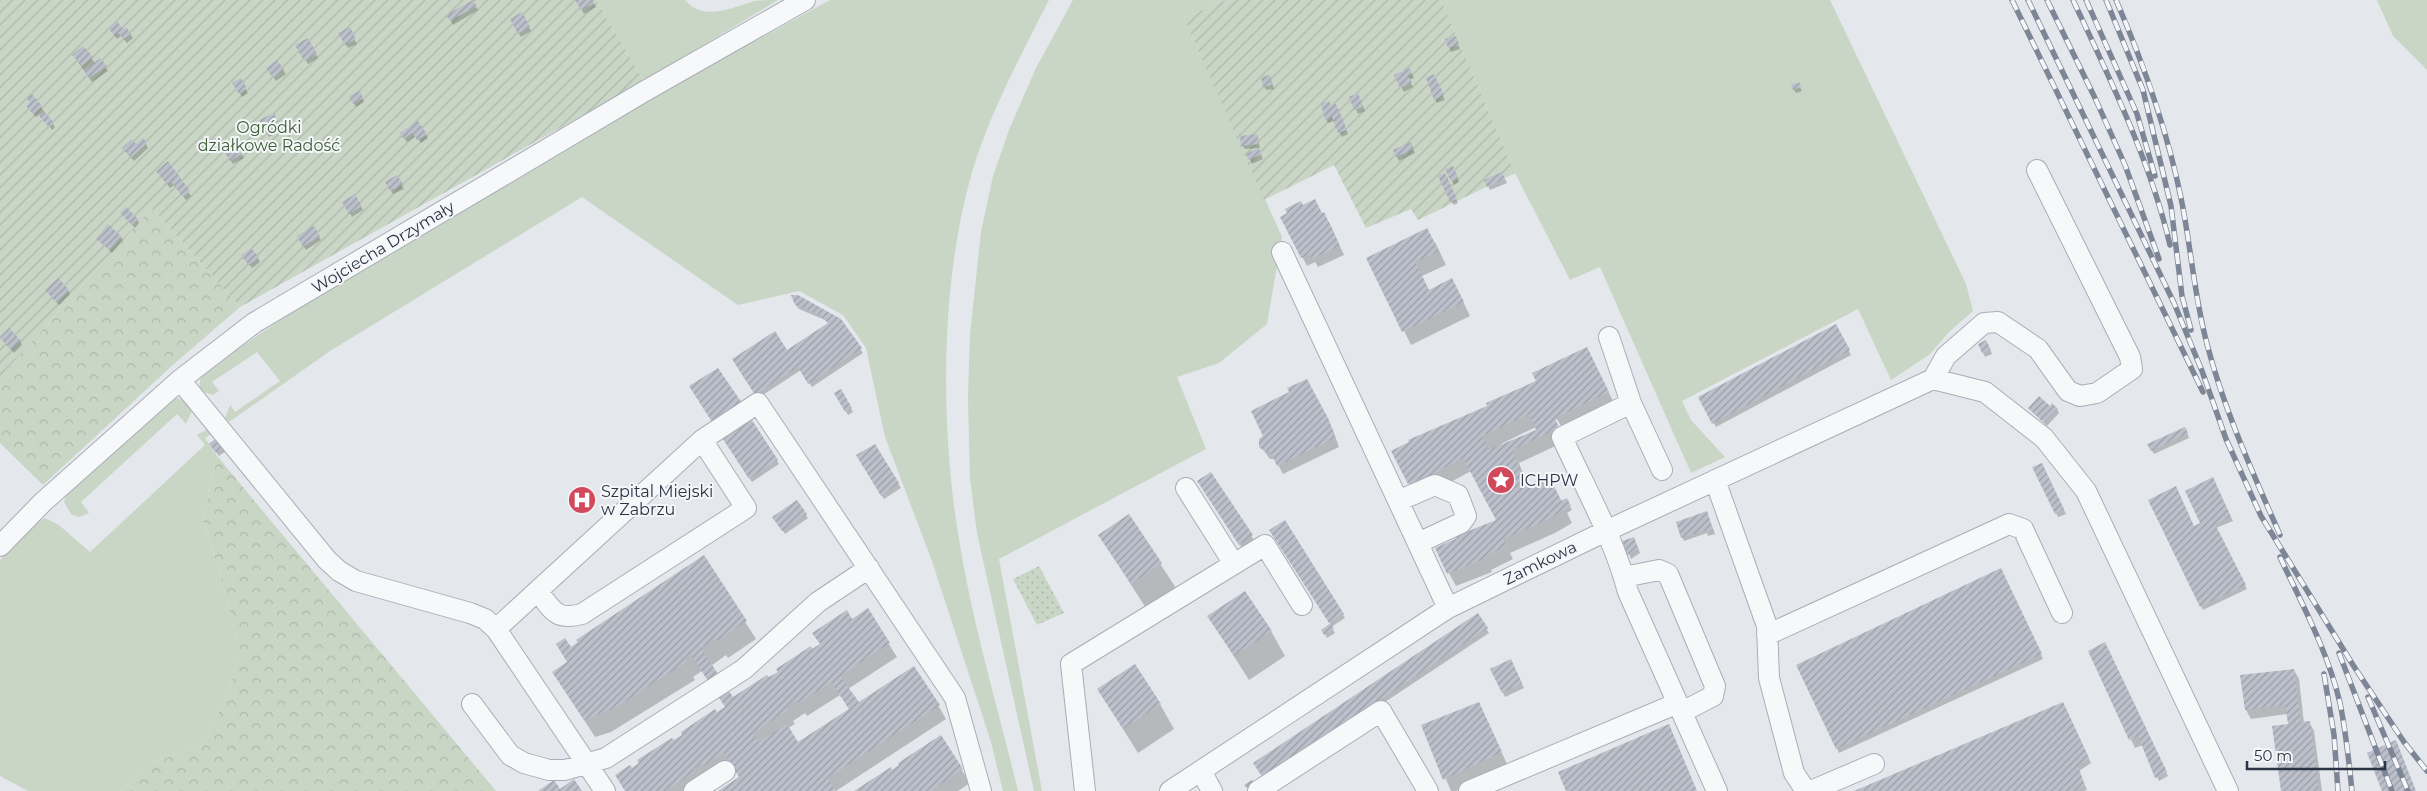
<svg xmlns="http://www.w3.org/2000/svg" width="2427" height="791" font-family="Montserrat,sans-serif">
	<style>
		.grass { fill: #c9d6c5 }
		.forest { fill: url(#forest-crowns) }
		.park { fill: url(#park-dots) }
		.garden { fill: url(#garden-furrows) }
		.shadow { fill: #0003; fill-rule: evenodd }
		.building { fill: url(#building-hatch); fill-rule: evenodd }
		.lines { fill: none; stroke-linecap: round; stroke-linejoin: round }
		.minor-casing { stroke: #a9aeb7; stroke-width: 22 }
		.minor { stroke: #f7f8fa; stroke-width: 20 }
		.rail-casing { stroke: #7d8696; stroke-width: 5.5 }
		.rail { stroke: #f4f6f9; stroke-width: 4; stroke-dasharray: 11; stroke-linecap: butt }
		.labels { text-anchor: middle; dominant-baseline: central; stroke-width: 4; stroke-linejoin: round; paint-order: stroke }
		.park-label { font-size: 16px; fill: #3f6138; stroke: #f4f6f9 }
		.street-label { font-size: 16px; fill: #2b3445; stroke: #f4f6f9 }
		.poi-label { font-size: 16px; fill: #2b3445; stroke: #f4f6f9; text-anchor: start }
	</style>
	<defs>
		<pattern id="forest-crowns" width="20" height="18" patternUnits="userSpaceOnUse" patternTransform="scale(1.25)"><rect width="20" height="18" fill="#c9d6c5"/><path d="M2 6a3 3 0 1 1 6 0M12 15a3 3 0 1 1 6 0" fill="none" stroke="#adb8ab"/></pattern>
		<pattern id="park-dots" width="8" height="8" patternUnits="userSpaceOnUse" patternTransform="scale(1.25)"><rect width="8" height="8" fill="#c9d6c5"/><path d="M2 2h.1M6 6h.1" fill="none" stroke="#adb8ab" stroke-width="1.8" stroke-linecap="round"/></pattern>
		<pattern id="garden-furrows" width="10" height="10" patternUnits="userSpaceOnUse" patternTransform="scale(1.25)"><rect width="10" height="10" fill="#c9d6c5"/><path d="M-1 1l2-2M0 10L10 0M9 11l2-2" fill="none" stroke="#adb8ab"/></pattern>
		<pattern id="building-hatch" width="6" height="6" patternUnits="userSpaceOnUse" patternTransform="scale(1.25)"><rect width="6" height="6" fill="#bbc0ca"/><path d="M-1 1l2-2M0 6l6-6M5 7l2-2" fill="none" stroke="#989da6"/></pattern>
	</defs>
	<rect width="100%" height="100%" fill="#e4e7ec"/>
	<!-- grass -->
	<path class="grass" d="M596,0H685C704,22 731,8 754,1C761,0 770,0 778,0L644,81Z
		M830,0H1049C1021,55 990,112 972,172C940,283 940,426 959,539C972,623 998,708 1018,791H1003L991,742L932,561L885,437L866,348L843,315L799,291L738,305L582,197L330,351L229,422L225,418L230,405L235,412L280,381L257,352L212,382L219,391L213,395L201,391C198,382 200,376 206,370L294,311L680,82Z
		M1073,0H1226L1184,18L1282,237L1267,324L1219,363L1177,377L1206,449L999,559L1042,791H1034L977,533L970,478L968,399L970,334L981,232L993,176L1009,130L1036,68Z
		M1441,0H1830L1966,284L1973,311L1949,332L1929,355L1891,380L1858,309L1682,401L1691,420L1725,457L1691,473L1600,267L1570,280L1515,173Z
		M2377,0H2427V70L2393,36Z
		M178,398L190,404L192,411L186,424L177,414L81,502L89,513L79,517L71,514L64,502L67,494L170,400Z
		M209,428L214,432L205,438L217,456L203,521L220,574L240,652L229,692L202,745L155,762L120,791H28L0,776V560L35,524L45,518L59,525L90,552L205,445L197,435Z"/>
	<!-- forest -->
	<path class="forest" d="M152,208L240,307L175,363L43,485L0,443V377Z
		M217,456L496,791H120L155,762L202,745L229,692L240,652L220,574L203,521Z"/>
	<!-- park -->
	<path class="park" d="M1039,566L1064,613L1037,625L1013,579Z"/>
	<!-- garden -->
	<path class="garden" d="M0,0H596L644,81L240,307L152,208L0,377Z
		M1226,0H1441L1515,173L1418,220L1411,209L1366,228L1334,165L1264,200L1184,18Z"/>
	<!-- shadow -->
	<path class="shadow" d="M592,0L596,7L584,14L577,1Z
		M472,1L478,10L453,25L448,15Z
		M522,14L531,31L521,37L511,20Z
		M349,29L357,44L348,48L340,34Z
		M123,31L130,34L133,38L127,43L121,36L117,39L112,32Z
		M1456,37L1460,49L1451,52L1447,40Z
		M308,40L318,58L308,64L297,46Z
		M83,48L95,63L100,60L108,71L92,82L76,59Z
		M277,62L286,74L276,81L270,72Z
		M1409,69L1414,78L1409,80L1413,87L1404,92L1395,76Z
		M1270,76L1274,89L1266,90L1264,86Z
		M240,80L248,93L242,97L234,84Z
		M1435,80L1445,100L1437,103L1432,93Z
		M1792,86L1800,87L1802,91L1796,93Z
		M359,92L364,102L356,107L351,97Z
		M1351,98L1360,99L1365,111L1358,114Z
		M41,107L55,127L52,130L40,114L36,117L30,110Z
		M1331,107L1338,109L1348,134L1342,137L1334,121L1328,123L1323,111Z
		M275,119L281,131L269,137L261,121Z
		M418,122L428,138L421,143L416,136L407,142L401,134Z
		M1257,135L1260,148L1245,149L1242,145Z
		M234,142L244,158L233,164L223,148Z
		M146,144L148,148L134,161L123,149Z
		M1413,148L1415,153L1399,161L1394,151Z
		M1258,149L1263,159L1252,164L1248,154Z
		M1447,170L1454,171L1459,182L1454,185Z
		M160,175L179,180L191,196L186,200L174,185L170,188Z
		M397,177L404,189L393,194L386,182Z
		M1504,177L1507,183L1490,190L1488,186Z
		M1447,179L1458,203L1454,205L1451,201Z
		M355,196L363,210L352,217L344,202Z
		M1303,206L1322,215L1329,222L1344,255L1318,267L1315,262L1307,266L1282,217Z
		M122,213L137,219L139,223L135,228Z
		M313,227L321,240L306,250L298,237Z
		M120,236L123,240L112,253L98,239Z
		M1435,242L1446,265L1422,276L1429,291L1459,293L1470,316L1411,345L1368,258Z
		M258,258L260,262L252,268L245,260Z
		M68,290L70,294L59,305L46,291Z
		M796,305L840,320L863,353L812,387L801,370L758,398L733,360L787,352L829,324L825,320L799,309Z
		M1836,326L1851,355L1716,427L1700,398Z
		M1,338L20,341L22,345L14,353Z
		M1979,344L1988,345L1992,354L1985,357Z
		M1591,357L1613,401L1561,426L1557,419L1555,420L1566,441L1519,463L1528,486L1556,490L1562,502L1566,500L1572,510L1567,513L1572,523L1555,533L1510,553L1513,559L1491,570L1492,572L1456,586L1449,573L1498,520L1471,471L1434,491L1416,497L1393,451ZM1536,427L1538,430L1502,446L1501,444Z
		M1311,389L1333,430L1339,447L1283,474L1275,459H1270L1260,446L1265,436Z
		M841,391L853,412L848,415L836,394Z
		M2029,408H2050L2057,409L2059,413L2047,426Z
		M750,418L779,464L752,482L722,436Z
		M2187,432L2189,438L2154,454L2149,445Z
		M218,439L226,451L219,456L213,448Z
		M874,445L901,488L884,499L857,456Z
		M2043,468L2066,514L2058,517L2056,513Z
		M1210,473L1254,540L1242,548L1198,481Z
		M2215,484L2233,521L2216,528L2247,589L2203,610L2201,606L2194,527L2201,524Z
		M797,502L808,518L785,534L774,517Z
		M1707,513L1715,534L1708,536L1707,533L1684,541L1682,537Z
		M1129,516L1176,588L1146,608L1099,535Z
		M1285,522L1345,618L1331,627L1335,633L1327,638L1323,630L1331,625L1271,530Z
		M1624,542H1636L1640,553L1631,559Z
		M704,557L756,639L728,658L726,655L711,666L733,699L769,679L821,645L814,634L852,620L867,610L897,657L848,689L859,704L938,705L946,719L836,791H721L740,778L732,766L693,791H626L631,769L726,707L702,671L693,677L695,680L611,732L595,737L564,689L570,648ZM840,695L850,710L798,744L788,728L795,724L793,721L805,713L807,716Z
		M2003,574L2043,659L1839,753L1798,665Z
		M1477,615L1489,633L1266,781Z
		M1209,617L1271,631L1285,656L1249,680Z
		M2089,651L2151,741L2168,776L2159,781L2143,745L2135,748Z
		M1512,665L1524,688L1505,697L1492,670Z
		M2294,670L2299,679L2304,723L2309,722L2314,731L2322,791H2282L2289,725L2287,714L2251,719L2246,710L2241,677Z
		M1098,689L1160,704L1174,729L1138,753Z
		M1479,704L1508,766L1456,791H1451L1423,726Z
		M2065,707L2091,763L2079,771L2087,790L2084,791H1858Z
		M940,736L970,783L958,791H858L892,772Z"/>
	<!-- building -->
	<path class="building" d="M473,0L477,6L450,21L446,15Z
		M575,0H593L595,3L581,10Z
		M522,12L530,27L518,34L510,19Z
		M117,21L123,29L126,27L131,34L124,39L118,33L114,35L108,28Z
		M350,27L356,39L345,45L338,33Z
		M1456,36L1459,45L1448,48L1445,39Z
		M308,38L317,54L304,61L295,45Z
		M83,46L93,57L82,66L72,55Z
		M100,58L107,66L89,78L84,71Z
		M277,60L284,69L273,78L266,68Z
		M1410,68L1412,73L1408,75L1412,83L1400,88L1394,75Z
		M1434,74L1444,95L1434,100L1426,78Z
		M1270,75L1272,85L1263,87L1261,77Z
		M241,78L247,88L239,94L232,83Z
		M1799,82L1801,87L1793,90L1791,85Z
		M360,91L363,98L353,104L349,96Z
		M1358,93L1363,107L1354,110L1349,97Z
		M32,94L42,106L33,114L26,106L30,102L27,99Z
		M1329,101L1331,106L1336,104L1347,130L1338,133L1332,117L1325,120L1321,104Z
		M44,111L54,123L49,127L39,116Z
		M274,113L280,126L266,133L259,120Z
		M418,121L427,134L417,140L412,133L404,139L400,133Z
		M1257,134L1259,144L1241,146L1240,136Z
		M143,138L147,143L131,158L122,148L132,139L136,144Z
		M234,140L242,154L230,161L222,148Z
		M1411,142L1414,149L1396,157L1393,150Z
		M1258,148L1262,154L1249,160L1246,154Z
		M168,161L190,191L183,197L171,182L167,184L156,171Z
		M1453,166L1458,178L1451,181L1445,169Z
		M1502,172L1505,179L1487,187L1484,180Z
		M1445,173L1457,199L1450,202L1438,176Z
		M397,175L403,184L390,191L385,182Z
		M355,194L362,206L349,214L342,202Z
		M1315,199L1322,213L1324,212L1340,246L1312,259L1310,254L1301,258L1280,217L1287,213L1285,209L1301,201L1303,205Z
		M126,207L138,219L132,225L120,213Z
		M108,224L121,236L109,250L96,239Z
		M314,226L320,236L303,247L297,236Z
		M1427,228L1439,251L1415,262L1429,290L1452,278L1464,302L1402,332L1366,258Z
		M251,248L259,257L249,265L241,256Z
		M58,278L69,290L56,302L45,290Z
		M791,295H798L841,319L862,348L808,384L798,367L755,395L732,359L775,331L787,350L828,323L822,316L795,305Z
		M1836,324L1850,350L1712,424L1698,397Z
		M9,328L21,341L11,350L0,338Z
		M1986,340L1991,350L1982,353L1978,344Z
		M1587,347L1609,392L1555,418L1559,428L1512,450L1527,485L1549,475L1561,501L1567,498L1571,506L1547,520L1503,539L1506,546L1485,556L1486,558L1447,574L1435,548L1457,538L1456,536L1496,520L1463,458L1426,478L1425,477L1408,484L1391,451L1409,442L1408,440L1487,406L1486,403L1536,381L1532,373ZM1529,414L1536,430L1488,450L1482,436Z
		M718,368L742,403L712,422L689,386Z
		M1307,379L1329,420L1335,438L1277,466L1270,451H1264L1259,447V439L1263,436L1251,411L1289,392L1287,388Z
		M841,389L852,408L845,412L834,393Z
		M2039,396L2050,406L2052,403L2058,409L2044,423L2028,408Z
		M750,417L778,460L749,479L721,436Z
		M2185,427L2188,433L2151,451L2147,444Z
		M218,437L225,446L216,453L209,444Z
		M875,444L899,483L881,496L856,455Z
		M2042,463L2064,509L2055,514L2032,467Z
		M1211,472L1253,535L1239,545L1197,481Z
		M2213,477L2231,517L2215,524L2246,585L2200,607L2148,500L2176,486L2194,526L2200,523L2185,491Z
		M797,500L807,514L782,531L772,517Z
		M1707,511L1713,530L1705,532L1704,530L1681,538L1676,522Z
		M1129,514L1162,563L1131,584L1098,535Z
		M1285,520L1344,614L1329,623L1269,530Z
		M1634,537L1638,549L1627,555L1622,541Z
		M704,555L747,621L717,641L715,639L701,648L733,697L767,675L769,677L778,672L776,669L811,646L812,649L820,644L812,633L847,610L852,619L868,608L890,643L840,676L859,702L914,666L940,705L828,778L836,791H718L739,777L724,753L703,766L702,763L693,769L695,772L666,791H625L615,775L630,765L632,768L639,763L637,760L672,738L674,740L682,735L681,732L715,709L717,712L725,707L691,655L684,659L686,662L617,707L584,720L552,672L567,662L556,644L565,638L571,647L578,642L576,640ZM831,682L849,709L798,742L787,724L759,742L753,733L788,710L786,707L796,700L798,704Z
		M2001,568L2042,654L1836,749L1796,665Z
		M1245,591L1272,631L1234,656L1207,616Z
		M1478,613L1488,628L1263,778L1253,763Z
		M1331,623L1334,629L1324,635L1321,630Z
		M2105,642L2167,772L2155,778L2138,736L2129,740L2088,651Z
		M1511,659L1522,683L1502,693L1490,669Z
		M1135,664L1161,704L1123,729L1097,689Z
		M2294,669L2301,722L2310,721L2319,791H2281L2272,726L2288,724L2285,705L2245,710L2240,675Z
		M1479,702L1502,752L1443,780L1421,725Z
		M2063,702L2089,758L2078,766L2085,786L2074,791H1854Z
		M1669,724L1697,791H1566L1558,772Z
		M941,735L963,769L930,791H854L891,767L892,770L899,765L898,763Z
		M2396,740L2416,791H2382L2367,753Z
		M574,779L582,791H538L554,780L560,789Z
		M1252,780L1255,783L1247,788L1244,785Z"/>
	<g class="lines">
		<defs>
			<path id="minor" d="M1282,252L1448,608
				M1609,337L1631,403
				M1933,379L1985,392L2044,438L2086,491L2228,791
				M1933,379L1946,356L1984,323L1998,322L2038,349L2068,391L2080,396L2097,393L2132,369L2130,357L2037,170
				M180,380L327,560L339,571L356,581L470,613L485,619L496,629L605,791
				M1662,470L1631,403L1562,437C1585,488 1614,538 1628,592L1717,791
				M1715,480L1767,626L1769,678L1794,773L1806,791
				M1186,488L1234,564
				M1398,501L1435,485L1458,495L1466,516L1461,523L1418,543
				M0,546L43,502L180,380L254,323L645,91L805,0
				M1624,577L1659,570L1668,574L1715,686L1713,696L1682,712
				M538,591C552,610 556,621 582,614L746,508L702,440
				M496,629L702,440L758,403L955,698L981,791
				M1767,635L2009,524L2023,529L2062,613
				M472,704L510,755L524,763L549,770H565L606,758L744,669L818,602L869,568
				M1201,771L1212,791
				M694,791L725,771
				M1085,791L1071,664L1265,545L1302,605
				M1170,791L1448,608L1606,531L1933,379
				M1258,791L1381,711L1428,791
				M1469,791L1678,703
				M1811,791L1874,764"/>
		</defs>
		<!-- minor casing -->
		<use href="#minor" class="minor-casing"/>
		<!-- minor -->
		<use href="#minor" class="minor"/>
		<defs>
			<path id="rail" d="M2012,0L2203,392
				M2028,0L2174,303L2202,371L2226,439L2261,516L2353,665L2404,742L2427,771
				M2047,0L2095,98L2125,165L2159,259
				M2073,0C2110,79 2150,160 2170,245
				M2086,0L2137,114L2155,176
				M2106,0L2143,90L2171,206L2182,296L2191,330
				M2116,0C2144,65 2167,129 2181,198C2191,246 2194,296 2207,344C2224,410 2253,473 2280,535
				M2280,557C2302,604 2328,652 2340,703C2346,732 2349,762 2352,791
				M2339,653L2392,791
				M2324,674L2334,735L2338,791
				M2368,697L2408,791"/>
		</defs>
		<!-- rail casing -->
		<use href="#rail" class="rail-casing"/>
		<!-- rail -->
		<use href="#rail" class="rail"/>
	</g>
	<!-- icons -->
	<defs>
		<symbol id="sight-disc" viewBox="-11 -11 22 22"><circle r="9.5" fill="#d1495b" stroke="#f4f6f9"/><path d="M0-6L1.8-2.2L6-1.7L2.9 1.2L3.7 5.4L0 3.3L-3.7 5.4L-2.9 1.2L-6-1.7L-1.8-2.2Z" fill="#fff"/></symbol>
		<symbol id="hospital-disc" viewBox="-11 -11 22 22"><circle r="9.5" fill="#d1495b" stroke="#f4f6f9"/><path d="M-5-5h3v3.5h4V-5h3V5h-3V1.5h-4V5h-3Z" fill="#fff"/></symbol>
	</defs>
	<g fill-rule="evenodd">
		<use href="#sight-disc" x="1485" y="464" width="32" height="32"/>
		<use href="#hospital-disc" x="566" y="484" width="32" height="32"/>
	</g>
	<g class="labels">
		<!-- park labels -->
		<g class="park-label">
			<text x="269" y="127">Ogródki<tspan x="269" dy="18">działkowe Radość</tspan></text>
		</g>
		<!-- street labels -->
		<g class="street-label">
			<text transform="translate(383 247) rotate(-31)">Wojciecha Drzymały</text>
			<text transform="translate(1540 563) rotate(-26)">Zamkowa</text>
		</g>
		<!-- poi labels -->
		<g class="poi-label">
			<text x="1520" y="480">ICHPW</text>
			<text x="601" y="491">Szpital Miejski<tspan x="601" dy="18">w Zabrzu</tspan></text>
		</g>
	</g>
	<!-- scale -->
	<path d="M2247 761v8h138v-8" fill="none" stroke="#2b3445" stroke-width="2.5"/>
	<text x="2254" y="761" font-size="15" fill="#2b3445" stroke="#f4f6f9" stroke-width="4" paint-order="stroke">50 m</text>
</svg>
